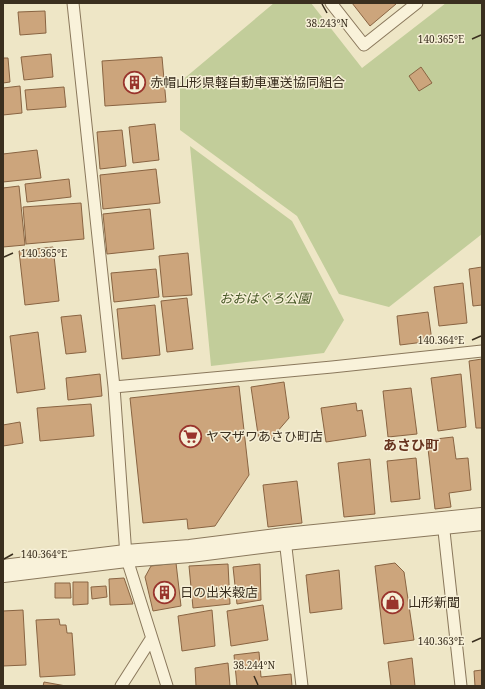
<svg xmlns="http://www.w3.org/2000/svg" width="485" height="689" font-family="'Noto Serif','Noto Sans JP',serif">
	<style>
		.green { fill: #c2cd9a }
		.building { fill: #cca57c; stroke: #896442 }
		.lines { fill: none; stroke-linecap: round; stroke-linejoin: round }
		.lane-casing { stroke: #8a785c; stroke-width: 13 }
		.street-casing { stroke: #8a785c; stroke-width: 24 }
		.lane { stroke: #f9f2da; stroke-width: 11 }
		.street { stroke: #f9f2da; stroke-width: 22 }
		.ticks { fill: none; stroke: #3a2f1f; stroke-width: 1.5 }
		.labels { text-anchor: middle; dominant-baseline: central; stroke-width: 3; stroke-linejoin: round; paint-order: stroke }
		.poi-label { font-size: 13px; fill: #3a2f1f; stroke: #f6efd6; text-anchor: start }
		.park-label { font-size: 13px; font-style: italic; fill: #465726; stroke: #f6efd6 }
		.neighbourhood-label { font-size: 14px; font-weight: bold; fill: #67341f; stroke: #f6efd6 }
		.ticks-label { font-size: 10px; text-anchor: middle; fill: #3a2f1f; stroke: #f6efd6; stroke-width: 3; stroke-linejoin: round; paint-order: stroke }
	</style>
	<rect width="100%" height="100%" fill="#eee6c6"/>
	<!-- green -->
	<path class="green" d="M274,3H311L362,68L446,3H482V234L389,307L339,294L297,216L180,130V82Z
		M190,146L292,221L344,320L324,353L211,366Z"/>
	<!-- building -->
	<path class="building" d="M352,3H395L396,4L370,26Z
		M45,11L46,33L20,35L18,12Z
		M51,54L53,77L24,80L21,57Z
		M162,57L166,102L105,106L102,61Z
		M3,58H8L10,82L3,83Z
		M421,67L432,83L419,91L409,76Z
		M20,86L22,113L3,115V88Z
		M64,87L66,107L27,110L25,90Z
		M155,124L159,160L133,163L129,127Z
		M122,130L126,166L100,169L97,132Z
		M37,150L41,178L3,182V154Z
		M156,169L160,203L103,209L100,175Z
		M69,179L71,197L27,202L25,184Z
		M19,186L25,245L3,247V188Z
		M81,203L84,239L26,244L23,207Z
		M150,209L154,249L107,254L103,214Z
		M53,247L59,301L25,305L19,251Z
		M188,253L192,295L163,297L159,256Z
		M482,267V305L473,306L469,269Z
		M156,269L159,297L114,302L111,273Z
		M463,283L467,323L439,326L434,287Z
		M187,298L193,349L167,352L161,301Z
		M155,305L160,355L122,359L117,309Z
		M428,312L432,341L400,345L397,316Z
		M81,315L86,352L66,354L61,317Z
		M38,332L45,389L17,393L10,336Z
		M482,359V428H476L469,361Z
		M100,374L102,396L68,400L66,378Z
		M461,374L466,427L438,431L431,378Z
		M284,382L289,418L270,440L259,441L251,387Z
		M239,386L249,475L215,526L188,529L187,519L143,523L130,398Z
		M411,388L417,434L388,437L383,391Z
		M356,403L357,411L362,410L366,436L326,442L321,408Z
		M91,404L94,436L40,441L37,408Z
		M20,422L23,443L3,446V425Z
		M453,437L456,459L468,458L471,490L449,493L451,507L435,509L427,440Z
		M416,458L420,499L391,502L387,461Z
		M370,459L375,514L344,517L338,463Z
		M297,481L302,523L268,527L263,485Z
		M176,563L181,606L153,611L145,577L151,566Z
		M395,563L404,572L414,640L384,644L375,566Z
		M228,564L230,604L193,608L189,566Z
		M260,564L261,600L237,604L233,567Z
		M339,570L342,609L310,613L306,575Z
		M124,578L133,604L110,605L109,579Z
		M73,582H88V604L73,605Z
		M55,583H70L71,598H55Z
		M106,586L107,597L92,599L91,587Z
		M263,605L268,640L231,646L227,611Z
		M23,610L26,665L3,666V611Z
		M212,610L215,646L182,651L178,616Z
		M59,619L60,625H66L67,633H72L75,675L40,677L36,620Z
		M259,652L261,677L291,674L292,686H237L234,655Z
		M412,658L415,686H391L388,662Z
		M228,663L230,686H196L195,668Z
		M482,670V686H475L474,671Z
		M44,682L66,686H43Z"/>
	<g class="lines">
		<defs>
			<path id="lane" d="M73,3L114,387L126,556L167,686
				M331,3L364,45L417,3
				M114,387L332,367L482,351
				M443,522L461,686
				M285,539L302,686
				M121,686L151,639"/>
			<path id="street" d="M3,571L126,556L190,551L285,539L482,519"/>
		</defs>
		<!-- lane casing -->
		<use href="#lane" class="lane-casing"/>
		<!-- street casing -->
		<use href="#street" class="street-casing"/>
		<!-- lane -->
		<use href="#lane" class="lane"/>
		<!-- street -->
		<use href="#street" class="street"/>
	</g>
	<!-- ticks -->
	<path class="ticks" d="M322,4L327,13M472,39L481,35M4,257L13,253M472,340L481,336M4,559L13,554M472,642L481,638M254,676L258,685"/>
	<!-- icons -->
	<defs>
		<symbol id="building-ring" viewBox="-11 -11 22 22"><circle r="9.5" fill="#f6efd6" stroke="#99342c" stroke-width="1.5"/><path d="M-4-6H4V6H1V3H-1V6H-4ZM-2.5-4.3h1.7v1.8h-1.7ZM.8-4.3h1.7v1.8H.8ZM-2.5-1h1.7V.8h-1.7ZM.8-1h1.7V.8H.8Z" fill="#99342c"/></symbol>
		<symbol id="supermarket-ring" viewBox="-11 -11 22 22"><circle r="9.5" fill="#f6efd6" stroke="#99342c" stroke-width="1.5"/><path d="M-6-5.5h2.5l.6 2H6L4.5 2H-2.5L-4.4-4H-6ZM-1.5 3.2a1.3 1.3 0 1 0 .1 0ZM3 3.2a1.3 1.3 0 1 0 .1 0Z" fill="#99342c"/></symbol>
		<symbol id="shop-ring" viewBox="-11 -11 22 22"><circle r="9.5" fill="#f6efd6" stroke="#99342c" stroke-width="1.5"/><path d="M-5-2.5h2.3a2.7 3.5 0 0 1 5.4 0H5L5.5 6h-11ZM-1.5-2.5h3a1.5 2.3 0 0 0-3 0Z" fill="#99342c"/></symbol>
	</defs>
	<g fill-rule="evenodd">
		<use href="#building-ring" x="122" y="70" width="25" height="25"/>
		<use href="#supermarket-ring" x="178" y="424" width="25" height="25"/>
		<use href="#building-ring" x="152" y="580" width="25" height="25"/>
		<use href="#shop-ring" x="380" y="590" width="25" height="25"/>
	</g>
	<g class="labels">
		<!-- poi labels -->
		<g class="poi-label">
			<text x="150" y="82">赤帽山形県軽自動車運送協同組合</text>
			<text x="206" y="436">ヤマザワあさひ町店</text>
			<text x="180" y="592">日の出米穀店</text>
			<text x="408" y="602">山形新聞</text>
		</g>
		<!-- park labels -->
		<g class="park-label">
			<text x="265" y="298">おおはぐろ公園</text>
		</g>
		<!-- neighbourhood labels -->
		<g class="neighbourhood-label">
			<text x="411" y="444">あさひ町</text>
		</g>
	</g>
	<g class="ticks-label">
		<text x="327" y="27">38.243°N</text>
		<text x="441" y="43">140.365°E</text>
		<text x="44" y="257">140.365°E</text>
		<text x="441" y="344">140.364°E</text>
		<text x="44" y="558">140.364°E</text>
		<text x="441" y="645">140.363°E</text>
		<text x="254" y="669">38.244°N</text>
	</g>
	<!-- border -->
	<rect width="485" height="689" fill="none" stroke="#3a2f1f" stroke-width="8"/>
</svg>
